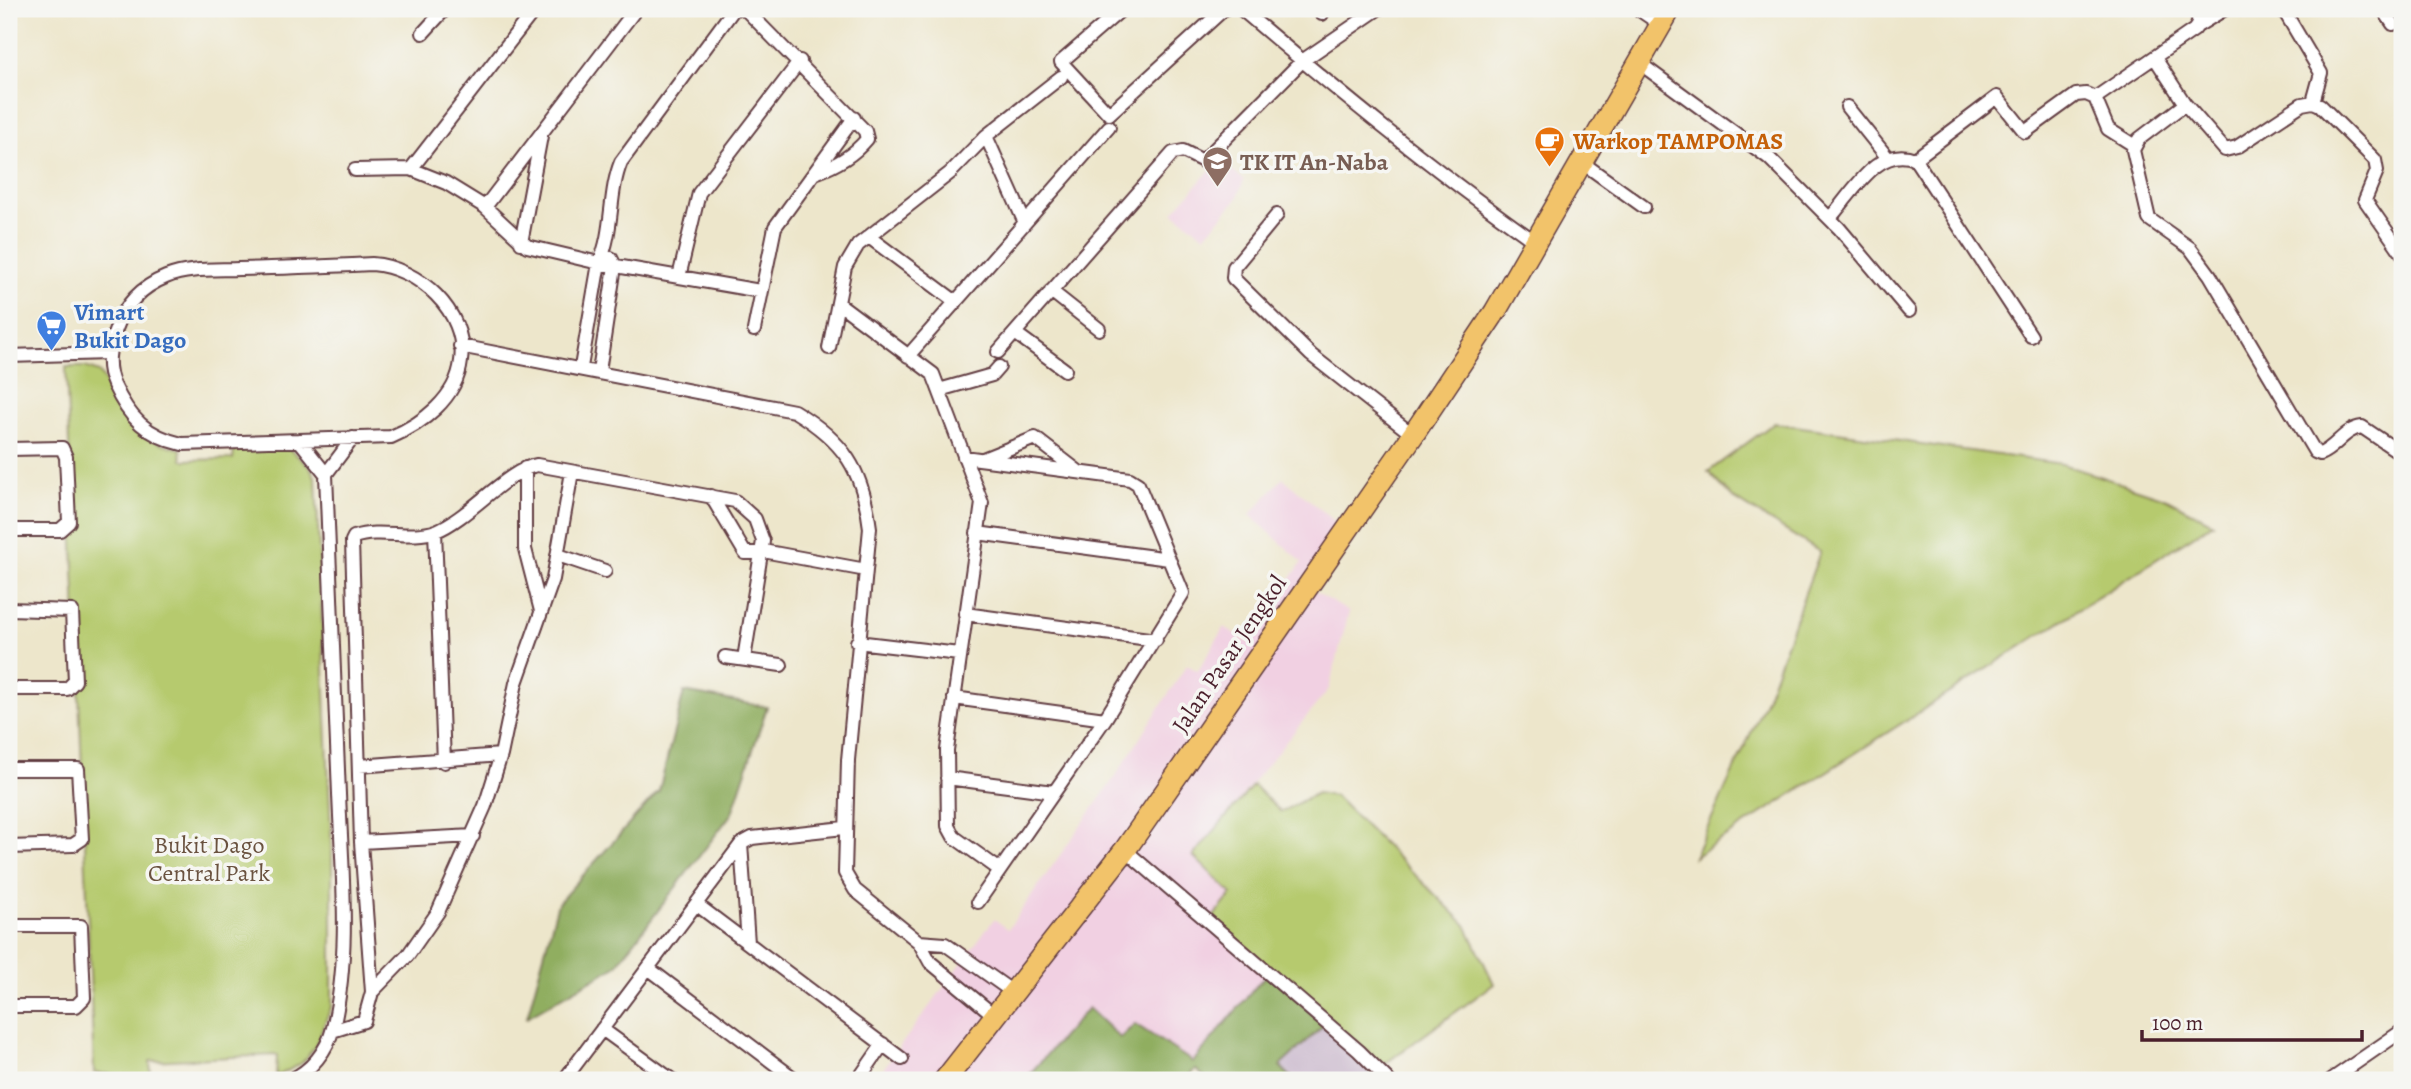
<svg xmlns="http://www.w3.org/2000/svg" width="2411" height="1089" font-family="Alegreya,serif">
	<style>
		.built { fill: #f1d0e2 }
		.industrial { fill: #cebed0 }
		.green { fill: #b6ca6e; stroke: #80744c; stroke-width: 2 }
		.forest { fill: #90ae61; stroke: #6d6646; stroke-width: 2 }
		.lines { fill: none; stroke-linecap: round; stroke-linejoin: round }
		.minor-casing { stroke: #623d43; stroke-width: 16 }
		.primary-casing { stroke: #623d43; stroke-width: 24 }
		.minor { stroke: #fff; stroke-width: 12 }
		.primary { stroke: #f2c36a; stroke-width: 21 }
		.labels { text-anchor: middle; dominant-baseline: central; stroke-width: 7; stroke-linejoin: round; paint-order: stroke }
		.food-label { font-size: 24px; font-weight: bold; fill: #c56008; stroke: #f6f6f2; text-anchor: start }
		.education-label { font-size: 24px; font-weight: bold; fill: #785e54; stroke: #f6f6f2; text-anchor: start }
		.shop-label { font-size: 24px; font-weight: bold; fill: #366cbe; stroke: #f6f6f2; text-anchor: start }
		.street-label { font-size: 24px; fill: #4a1f2b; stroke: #f6f6f2 }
		.park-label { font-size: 24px; fill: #6a523f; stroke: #f6f6f2 }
	</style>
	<rect width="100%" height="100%" fill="#f6f6f2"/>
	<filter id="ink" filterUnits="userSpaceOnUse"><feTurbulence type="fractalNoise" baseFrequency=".0143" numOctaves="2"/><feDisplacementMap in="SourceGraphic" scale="14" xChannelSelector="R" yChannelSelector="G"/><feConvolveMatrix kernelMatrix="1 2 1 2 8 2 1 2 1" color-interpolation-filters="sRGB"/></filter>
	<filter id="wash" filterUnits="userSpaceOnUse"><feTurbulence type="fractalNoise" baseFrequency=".00686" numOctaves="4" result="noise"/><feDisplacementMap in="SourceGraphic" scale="28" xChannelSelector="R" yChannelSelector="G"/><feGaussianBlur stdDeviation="1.57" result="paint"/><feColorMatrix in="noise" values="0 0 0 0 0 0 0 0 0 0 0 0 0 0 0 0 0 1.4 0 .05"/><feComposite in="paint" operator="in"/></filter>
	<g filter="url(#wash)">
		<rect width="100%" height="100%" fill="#ede6cb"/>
		<!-- built -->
		<path class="built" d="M1219,160L1244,180L1237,199L1205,236L1173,212Z
			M1283,478L1345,530L1311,589L1349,612L1329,689L1193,856L1232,894L1209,922L1268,972L1193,1062L1135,1024L1120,1038L1088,1008L1024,1080H875L994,919L1008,929L1113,780L1187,665L1198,671L1224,627L1248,642L1302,562L1250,515Z"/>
		<!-- industrial -->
		<path class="industrial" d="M1324,1025L1371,1074L1365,1080H1294L1279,1067Z"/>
		<!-- green -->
		<path class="green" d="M66,367H85L99,372C128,413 125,436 181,449L182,460L233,459L234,450L288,448L310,467L316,479L332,858V1005L315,1047L302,1063L276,1077L277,1055L150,1061L151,1077L94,1073Z
			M1774,423L2062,464L2165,498L2213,523L1694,857L1765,702L1820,552L1732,497L1708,472Z
			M1253,785L1281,812L1317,793L1335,796L1466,925L1494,984L1371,1074L1324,1025L1209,922L1232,894L1193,856Z"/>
		<!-- forest -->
		<path class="forest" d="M684,692L767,707L732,813L616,966L527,1017L558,903L659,791Z
			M1268,972L1324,1025L1280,1066L1294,1080H1208L1195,1069L1186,1080L1026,1078L1088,1008L1120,1038L1135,1024L1193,1062Z"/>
	</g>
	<g filter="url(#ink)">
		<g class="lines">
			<defs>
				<path id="minor" d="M745,9L865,131L867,139C853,156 835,166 815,173
					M1122,9L1061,62L1109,114L1224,9
					M1241,9C1336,90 1432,169 1534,241
					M1317,9L1322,14
					M1638,9L1660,24
					M2283,9L2321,73L2313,102
					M2383,9L2393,24
					M2199,25L2225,9
					M423,33L445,9
					M2155,58L2185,104L2225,150L2237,147L2302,104L2313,102L2320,105L2375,160L2377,171L2365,200L2402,253
					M1638,62L1769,158L1839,228L1909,311
					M2095,98L2194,30C2201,22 2199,17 2193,9
					M2185,104L2139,139L2133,150L2149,219L2190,248L2210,275L2315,452L2320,454C2336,448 2344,429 2362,427L2402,454
					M1847,107L1887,157
					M986,136L1025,223
					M1915,159L1997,97L2025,132L2076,95L2086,94L2095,98L2108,129L2135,146
					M1580,161L1644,207
					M411,169L535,9
					M355,170L411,169L446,183L485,207L527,246L599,263L760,291
					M485,207L636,9
					M1277,215L1234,267L1233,278L1311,355L1413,435
					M1830,218C1852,194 1878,144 1915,159L2031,336
					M869,237L956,302
					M521,243L541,136
					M372,264C417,267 468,311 461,361C457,398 422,424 391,437L182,444C147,436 129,418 114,385C105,365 109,348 116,329C125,304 141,287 166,277C188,268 215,270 239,269C284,268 328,266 372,264Z
					M679,277L699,193L800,61
					M1051,291L1099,329
					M838,303L933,374L982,503L947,750L948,826L954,837L1000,870
					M754,330L775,227L854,118
					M1015,333L1065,370
					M460,346L794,411C844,441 863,470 870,528L848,760L845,873L855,890L919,942L930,962L995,1016
					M829,348L845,267L858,245L950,173L986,136L1061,77
					M998,352L1173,153L1183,151L1203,161L1302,61L1378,9
					M9,356L107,353
					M908,356L1109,127
					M581,367L599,263C614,231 608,194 621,162L734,9
					M599,371L615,266L611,258
					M939,390L992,375L999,367
					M9,449L62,448L66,457L69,522L60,530H9
					M964,457L1130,479L1138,484L1183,593L1105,719L978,902
					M983,459L1035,438L1079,472
					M525,468V549L541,611
					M326,474L353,438
					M711,496L745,553H762
					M435,531L444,762
					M977,533L1169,559
					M763,551L866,570
					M558,555L605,571
					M9,609L72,611L75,681L67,689H9
					M965,614L1156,640
					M857,642L959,654
					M725,657L781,665
					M954,698L1105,719
					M359,766L501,755
					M9,769H78L82,839L73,845L9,847
					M947,778L1054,792
					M361,842L473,836
					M741,844L748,943
					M1125,850L1359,1051L1388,1080
					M696,904L902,1059
					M9,926H81L84,998L76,1006H9
					M919,942L945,944L1014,993
					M648,968L796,1080
					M372,992L408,955L438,912L485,806L501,755L516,683L553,579L572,472
					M602,1029L672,1080
					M332,1031L364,1021L372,992L361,842L352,541L354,537C380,528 410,540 436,531C469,518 507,470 537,465L735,501L755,519L763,541L744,659
					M290,1080C311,1071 327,1051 333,1028C351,953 342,870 339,794C335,688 330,581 326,474L299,440
					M564,1080L741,844L752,838L844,828
					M858,1080L883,1044
					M2331,1080L2402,1031"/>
				<path id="primary" d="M945,1080L1125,850L1413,435L1495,312L1670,9"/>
			</defs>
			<!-- minor casing -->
			<use href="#minor" class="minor-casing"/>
			<!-- primary casing -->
			<use href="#primary" class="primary-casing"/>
			<!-- minor -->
			<use href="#minor" class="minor"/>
			<!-- primary -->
			<use href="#primary" class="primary"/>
		</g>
	</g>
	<!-- icons -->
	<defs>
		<symbol id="cafe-pin" viewBox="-11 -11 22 30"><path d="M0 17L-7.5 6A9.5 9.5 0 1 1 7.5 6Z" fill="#e8710a" stroke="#f6f6f2"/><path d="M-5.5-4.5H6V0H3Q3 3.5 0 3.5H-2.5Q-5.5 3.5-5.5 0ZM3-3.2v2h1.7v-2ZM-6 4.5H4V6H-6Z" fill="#fff"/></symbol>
		<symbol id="school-pin" viewBox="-11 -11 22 30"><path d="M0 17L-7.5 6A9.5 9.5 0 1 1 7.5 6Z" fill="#8d6e63" stroke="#f6f6f2"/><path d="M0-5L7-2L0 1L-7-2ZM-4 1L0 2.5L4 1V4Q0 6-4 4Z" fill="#fff"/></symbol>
		<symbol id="supermarket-pin" viewBox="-11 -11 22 30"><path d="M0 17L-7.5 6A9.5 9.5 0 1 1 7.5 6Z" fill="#3f7fe0" stroke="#f6f6f2"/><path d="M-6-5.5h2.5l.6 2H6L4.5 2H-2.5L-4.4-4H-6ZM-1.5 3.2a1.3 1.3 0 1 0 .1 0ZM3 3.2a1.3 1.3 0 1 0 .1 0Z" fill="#fff"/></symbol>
	</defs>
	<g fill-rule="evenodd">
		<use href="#cafe-pin" x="1532" y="124" width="35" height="47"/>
		<use href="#school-pin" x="1200" y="144" width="35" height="47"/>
		<use href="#supermarket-pin" x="34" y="308" width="35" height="47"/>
	</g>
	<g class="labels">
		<!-- food labels -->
		<g class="food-label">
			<text x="1573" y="141">Warkop TAMPOMAS</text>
		</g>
		<!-- education labels -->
		<g class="education-label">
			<text x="1240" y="162">TK IT An-Naba</text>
		</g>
		<!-- shop labels -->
		<g class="shop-label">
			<text x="74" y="312">Vimart<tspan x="74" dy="28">Bukit Dago</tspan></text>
		</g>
		<!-- street labels -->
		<g class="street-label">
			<text transform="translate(1229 654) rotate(-56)">Jalan Pasar Jengkol</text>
		</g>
		<!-- park labels -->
		<g class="park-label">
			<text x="209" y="845">Bukit Dago<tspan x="209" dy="28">Central Park</tspan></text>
		</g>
	</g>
	<!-- margin -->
	<rect width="2411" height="1089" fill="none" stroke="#f6f6f2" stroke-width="35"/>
	<!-- scale -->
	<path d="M2142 1030v10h220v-10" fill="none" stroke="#4a1f2b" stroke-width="3.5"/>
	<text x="2152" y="1030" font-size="21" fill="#4a1f2b" stroke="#f6f6f2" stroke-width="5" paint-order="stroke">100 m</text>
</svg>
